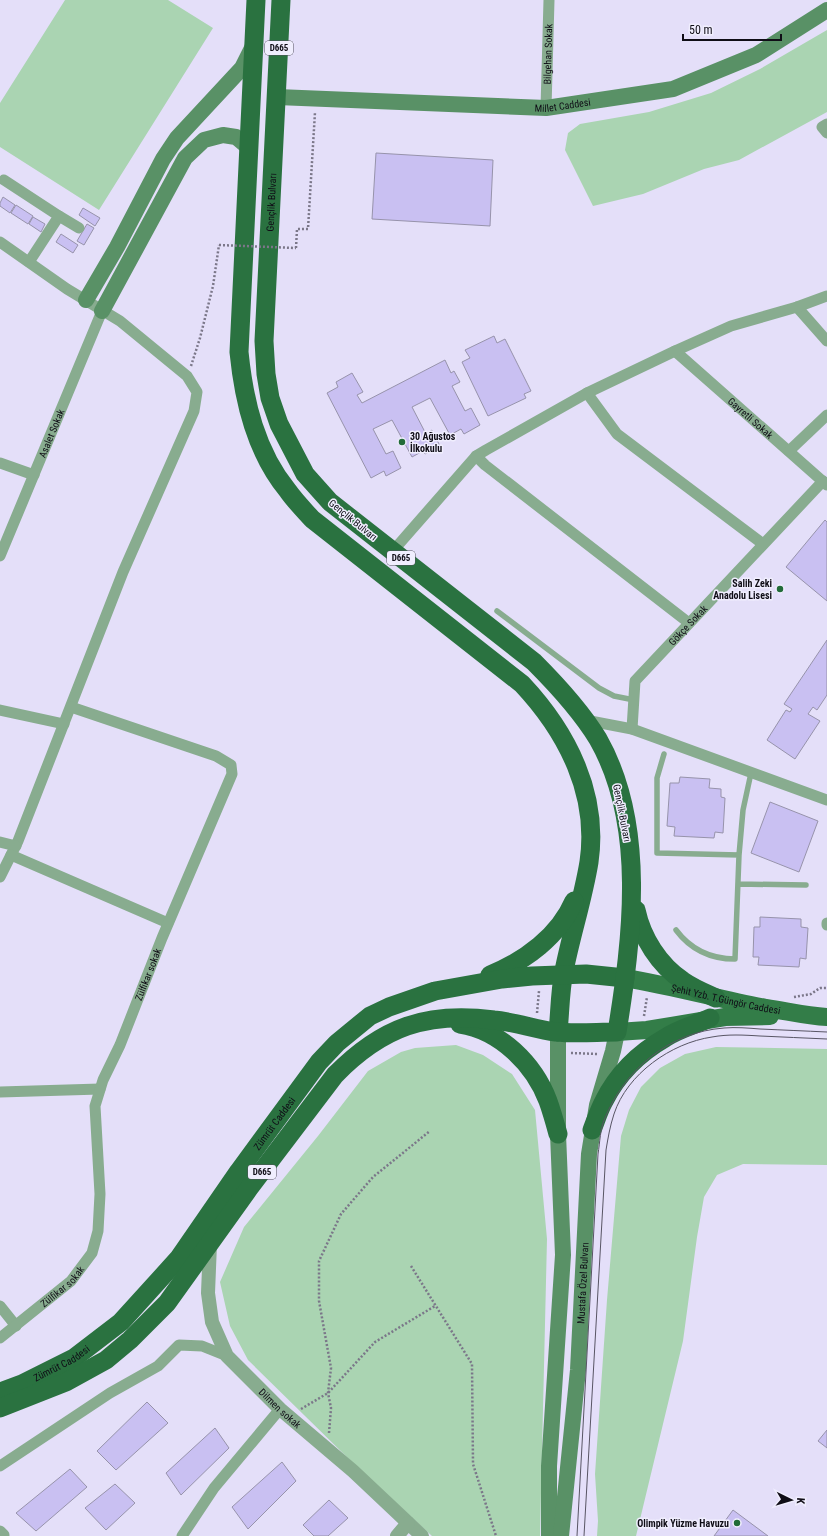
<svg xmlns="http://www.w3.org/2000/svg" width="827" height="1536" font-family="'Roboto Condensed',sans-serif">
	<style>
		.green { fill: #aad4b2 }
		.building { fill: #c9c0f2; stroke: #9793ab }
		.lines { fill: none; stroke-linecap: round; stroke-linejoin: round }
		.path { stroke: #7b7789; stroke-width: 2.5; stroke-dasharray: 2 2; stroke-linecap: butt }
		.service { stroke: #88ac8f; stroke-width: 5.5 }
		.minor { stroke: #88ac8f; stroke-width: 11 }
		.tertiary { stroke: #88ac8f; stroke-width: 14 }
		.secondary { stroke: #599166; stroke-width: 16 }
		.primary { stroke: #337d48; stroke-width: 18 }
		.trunk { stroke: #2a7240; stroke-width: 19 }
		.tram { stroke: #585564; stroke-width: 1 }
		.path-bridge { stroke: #7b7789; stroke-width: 2.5; stroke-dasharray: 2 2; stroke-linecap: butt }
		.poi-dot { fill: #216b38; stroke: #f0eefe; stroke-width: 1.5 }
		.labels { text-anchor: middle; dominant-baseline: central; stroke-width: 3; stroke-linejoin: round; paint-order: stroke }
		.shield { fill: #f0eefe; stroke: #52505c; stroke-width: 1 }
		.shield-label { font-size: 9px; font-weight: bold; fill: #0f0d16 }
		.street-label { font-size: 10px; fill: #0f0d16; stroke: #f0eefe }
		.poi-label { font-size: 10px; font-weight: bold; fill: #0f0d16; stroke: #f0eefe; text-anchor: end }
	</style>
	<rect width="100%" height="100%" fill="#e4dff9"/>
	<!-- green -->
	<path class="green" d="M65,0H168L213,28L99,210L0,147V103Z
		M827,30V112L739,160L704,169L643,194L593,206L565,150L568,133L580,124L649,112L711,93L760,69Z
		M456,1045L483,1055L512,1074L535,1110L547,1239L540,1536H432L354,1464L248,1360L230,1326L220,1282L244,1227L318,1136L368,1071L401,1052L415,1048Z
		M716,1047L827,1049V1165L743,1164L717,1175L704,1197L697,1237L683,1341L636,1536H597L598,1521L595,1474L607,1300L621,1136L629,1110L641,1087L660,1068L685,1054Z"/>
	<!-- building -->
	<path class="building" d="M376,153L493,160L490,226L372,219Z
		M3,197L15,205L10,213L0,206V203Z
		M16,205L33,216L28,224L11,213Z
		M83,208L100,218L95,226L79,215Z
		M33,217L45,224L41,232L29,224Z
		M87,224L94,228L84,245L77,241Z
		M61,234L78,245L73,253L56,242Z
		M494,336L497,343L505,339L531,391L524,394L526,398L488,416L462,362L470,358L465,350Z
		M445,360L451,373L454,371L460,382L452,386L465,411L471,408L480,425L464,434L461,429L450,435L430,398L412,407L426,434L432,430L440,446L425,454L423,451L412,457L392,420L373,429L386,454L393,451L401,468L386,476L384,471L371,478L327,393L338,387L336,382L352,373L363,392L357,395L362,403Z
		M825,520L827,522V601L786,567Z
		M827,640V695L817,710L813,707L808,714L820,721L795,759L767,740L786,710L790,712L792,709L784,704Z
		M680,777L710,779L709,788L721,789V797L725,798L723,833L715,832L714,838L674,836L675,827L667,826L670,783H679Z
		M770,802L818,821L799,872L751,853Z
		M760,917L801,919V927L808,928L806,959L800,958L799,967L758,965L759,957H753L754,927H760Z
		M147,1402L168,1423L116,1470L97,1451Z
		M215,1428L229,1448L181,1495L166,1473Z
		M827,1430V1448L818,1441Z
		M282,1462L296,1481L248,1529L232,1507Z
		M70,1469L87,1487L36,1531L16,1513Z
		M115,1484L135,1503L106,1530L85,1508Z
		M329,1500L348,1518L328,1536H314L303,1525Z
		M733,1510L768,1536H714Z"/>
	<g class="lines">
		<!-- path -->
		<path class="path" d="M296,248L297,229H308L315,112
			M191,366L200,338L213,286L219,245
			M794,997L811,994L820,988H827
			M537,1013L539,991
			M644,1016L647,997
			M571,1053L598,1054
			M411,1266L472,1364L473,1464L496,1536
			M301,1409L328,1393L375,1342L435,1306
			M329,1433L331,1408L328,1393L331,1368L319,1301V1261L341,1214L373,1177L430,1131"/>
		<!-- service -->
		<path class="service" d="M497,611L599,688L614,696L634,700
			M664,754L657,778V853L739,855
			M738,884L806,885
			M676,930C691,950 710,959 735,959L739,855L743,810L751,773"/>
		<!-- minor -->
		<g class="minor">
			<path id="s1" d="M546,108L549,0"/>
			<path d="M827,124L822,127L827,133"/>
			<path d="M4,180L59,216L29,262"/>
			<path d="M59,216L79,228"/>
			<path d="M0,242L67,289L120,321L187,376L197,392L194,411L123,572L18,841L0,877"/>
			<path d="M797,307L827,341"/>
			<path id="s2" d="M675,351L827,485"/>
			<path d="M587,393L617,434L763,544"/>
			<path d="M789,451L827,415"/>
			<path d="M476,456L485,465L689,623"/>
			<path d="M0,463L34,475"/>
			<path d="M392,552L476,456L486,450L587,393L675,351L731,326L797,307L827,296"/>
			<path id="s3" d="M0,556L102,311"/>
			<path d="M0,710L64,724"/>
			<path d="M585,720L632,729L827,800"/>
			<path id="s4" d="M632,729L635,681L823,481"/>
			<path d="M0,842L16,846"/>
			<path d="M11,855L168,923"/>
			<path d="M827,923V925"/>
			<path d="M0,1092L100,1089"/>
			<path d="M0,1306L16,1326"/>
			<path id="s5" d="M0,1338L71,1281L92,1253L98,1231L100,1194L95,1106L103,1080L120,1045L162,938L232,774L231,765L216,756L71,707"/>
			<path d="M0,1466L110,1393L158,1366L179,1345L202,1346L227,1356"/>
			<path d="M0,1531L4,1535L2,1536"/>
			<path d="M182,1536L214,1488L280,1409"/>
		</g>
		<!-- tertiary -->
		<g class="tertiary">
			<path id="s6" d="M210,1244L208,1293L212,1322L227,1356L280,1409L353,1471L422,1536"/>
			<path d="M397,1536L408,1523"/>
		</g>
		<!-- secondary -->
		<g class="secondary">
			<path id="s7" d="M277,97L546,108L673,89L756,55L827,10"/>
			<path d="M86,300L117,247L163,159L177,138L242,68L253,46"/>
			<path d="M102,311L185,158L204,140L223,135L236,137L249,148"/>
			<path d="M549,1536V1466L563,1255L558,1134V1032"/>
			<path id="s8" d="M561,1536L578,1370L589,1154L597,1105L613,1051L617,1032"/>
		</g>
		<!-- primary -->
		<g class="primary">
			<path id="s9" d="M625,978C673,986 719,999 766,1008C787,1011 806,1016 827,1017"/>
			<path d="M617,1032L647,1030L725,1017L770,1016"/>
		</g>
		<!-- trunk -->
		<g class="trunk">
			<path d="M256,0L239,352C244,402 256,452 288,491C295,501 304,510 312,519L522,684C567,732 599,794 589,862C583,899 571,935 564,971C560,991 560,1012 558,1032"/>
			<path d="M636,910C642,938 659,965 683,981C693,988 705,993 716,998"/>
			<path d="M490,975C525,961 559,936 574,901"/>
			<path d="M460,1024C500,1030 534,1064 548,1101C552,1112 555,1123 558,1134"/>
			<path d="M592,1130C596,1120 599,1110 604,1101C617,1075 639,1053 665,1038C678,1029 695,1025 710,1018"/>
			<path id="s10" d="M0,1392L22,1384L74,1358L121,1322L179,1258L239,1171L319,1062L337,1043L370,1016L389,1007L435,991L502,979L532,976L586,974L625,978"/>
			<path id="s11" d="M0,1408L66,1382L106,1360L130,1340L167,1303L250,1187L335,1075C382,1027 427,1011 494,1020C515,1022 535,1029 556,1032C576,1034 597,1032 617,1032C632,939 647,825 598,739C581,711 557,685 534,662L330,502L305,474L279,424L270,398L266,374L264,341L281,0"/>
		</g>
		<!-- tram -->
		<path class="tram" d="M577,1536L598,1154C600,1142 600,1129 605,1118C625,1069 670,1032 724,1028C736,1027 748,1028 760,1029C783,1030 805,1031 827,1032
			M584,1536L606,1150C608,1138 610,1126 614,1114C627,1074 671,1043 712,1037C728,1034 744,1035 760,1036C782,1037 805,1038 827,1039"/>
		<!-- path-bridge -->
		<path class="path-bridge" d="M219,245L296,248"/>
	</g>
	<!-- markers -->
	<g class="poi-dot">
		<circle cx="402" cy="442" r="4"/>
		<circle cx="780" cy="589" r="4"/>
		<circle cx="737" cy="1523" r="4"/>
	</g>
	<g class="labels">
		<!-- shield labels -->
		<g class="shield">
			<rect x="265" y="41" width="28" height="14" rx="3"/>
			<rect x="387" y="551" width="28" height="14" rx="3"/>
			<rect x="248" y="1165" width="28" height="14" rx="3"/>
		</g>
		<g class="shield-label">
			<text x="279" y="48">D665</text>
			<text x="401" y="558">D665</text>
			<text x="262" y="1172">D665</text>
		</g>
		<!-- street labels -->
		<g class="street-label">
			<text stroke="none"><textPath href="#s1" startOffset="54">Bilgehan Sokak</textPath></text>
			<text stroke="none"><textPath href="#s7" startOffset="286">Millet Caddesi</textPath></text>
			<text stroke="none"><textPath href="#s11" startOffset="1760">Gençlik Bulvarı</textPath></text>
			<text stroke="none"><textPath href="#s2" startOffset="101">Gayretli Sokak</textPath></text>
			<text stroke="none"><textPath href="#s3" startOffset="133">Asalet Sokak</textPath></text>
			<text transform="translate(353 520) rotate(39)">Gençlik Bulvarı</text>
			<text stroke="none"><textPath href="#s4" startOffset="125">Gökçe Sokak</textPath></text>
			<text transform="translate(622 813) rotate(79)">Gençlik Bulvarı</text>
			<text stroke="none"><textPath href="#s5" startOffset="416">Zülfikar sokak</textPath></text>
			<text stroke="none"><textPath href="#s9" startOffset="103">Şehit Yzb. T.Güngör Caddesi</textPath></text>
			<text stroke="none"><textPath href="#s10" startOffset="392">Zümrüt Caddesi</textPath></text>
			<text stroke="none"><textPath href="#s8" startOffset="254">Mustafa Özel Bulvarı</textPath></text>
			<text stroke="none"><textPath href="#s5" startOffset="81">Zülfikar sokak</textPath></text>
			<text stroke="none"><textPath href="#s10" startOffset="68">Zümrüt Caddesi</textPath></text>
			<text stroke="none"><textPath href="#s6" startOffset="190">Dilmen sokak</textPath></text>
		</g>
		<!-- poi labels -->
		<g class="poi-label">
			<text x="410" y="436" text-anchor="start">30 Ağustos<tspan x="410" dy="12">İlkokulu</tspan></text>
			<text x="772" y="583">Salih Zeki<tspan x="772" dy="12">Anadolu Lisesi</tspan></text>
			<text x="729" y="1523">Olimpik Yüzme Havuzu</text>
		</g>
	</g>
	<!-- north arrow -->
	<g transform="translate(791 1500) rotate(95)" stroke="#f0eefe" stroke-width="3" paint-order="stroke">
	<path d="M0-3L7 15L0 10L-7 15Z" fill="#0f0d16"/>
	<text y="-6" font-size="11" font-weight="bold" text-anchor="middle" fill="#0f0d16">K</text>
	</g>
	<!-- scale -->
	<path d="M683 34v6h98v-6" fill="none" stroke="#0f0d16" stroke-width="2"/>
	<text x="689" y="34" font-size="12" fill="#0f0d16" stroke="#f0eefe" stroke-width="3" paint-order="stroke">50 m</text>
</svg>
